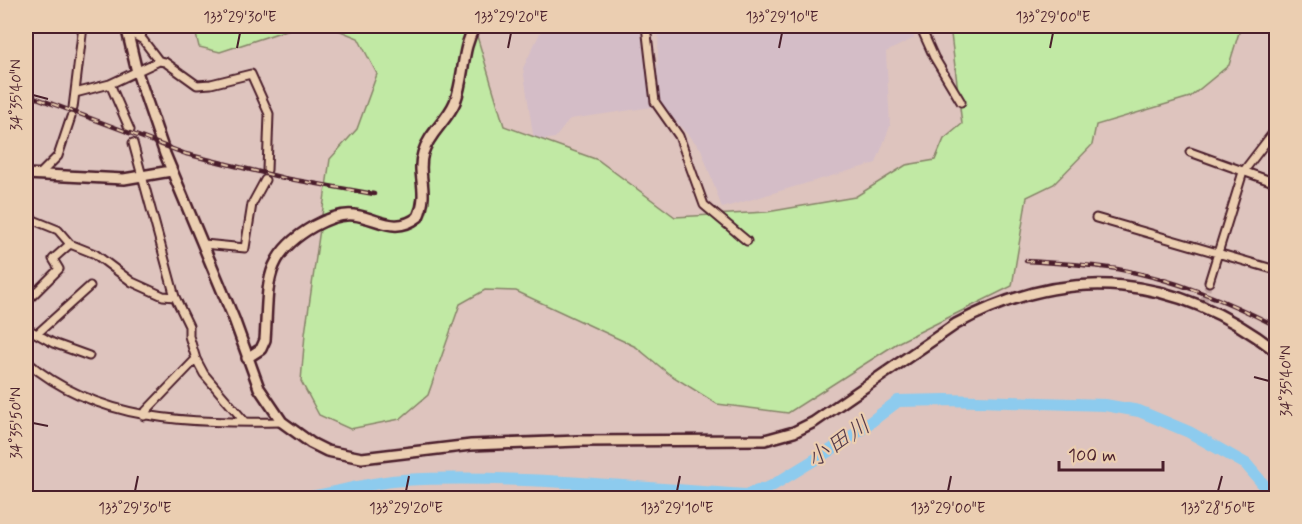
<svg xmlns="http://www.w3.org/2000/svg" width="1302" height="524" font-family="Mynerve,'Klee One',sans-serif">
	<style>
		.built { fill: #d4bdc7 }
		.green { fill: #c1e9a4; stroke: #868468; stroke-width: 1.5 }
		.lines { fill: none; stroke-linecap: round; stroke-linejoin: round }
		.river { stroke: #8dcbee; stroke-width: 12 }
		.street-tunnel { stroke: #c0a3a1; stroke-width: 7; stroke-dasharray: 7 3.5; stroke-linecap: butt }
		.street-casing { stroke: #4a1f2b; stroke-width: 11 }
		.secondary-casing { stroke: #4a1f2b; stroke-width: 14 }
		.street { stroke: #ebceb1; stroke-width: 7 }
		.secondary { stroke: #ebceb1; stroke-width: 9 }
		.rail-casing { stroke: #4a1f2b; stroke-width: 4.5 }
		.rail { stroke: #ebceb1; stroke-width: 2; stroke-dasharray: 7; stroke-linecap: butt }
		.ticks { fill: none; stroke: #4a1f2b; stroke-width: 2 }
		.labels { text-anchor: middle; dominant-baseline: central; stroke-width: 4.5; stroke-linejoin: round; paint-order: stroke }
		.water-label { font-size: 24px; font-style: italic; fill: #543948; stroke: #ebceb1 }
		.neatline { fill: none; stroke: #4a1f2b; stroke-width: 2 }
		.ticks-label { font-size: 15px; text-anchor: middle; fill: #4a1f2b }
	</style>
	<rect width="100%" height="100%" fill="#dec4be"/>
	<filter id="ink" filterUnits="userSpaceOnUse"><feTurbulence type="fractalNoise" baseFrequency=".0167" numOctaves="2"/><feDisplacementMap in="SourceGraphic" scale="12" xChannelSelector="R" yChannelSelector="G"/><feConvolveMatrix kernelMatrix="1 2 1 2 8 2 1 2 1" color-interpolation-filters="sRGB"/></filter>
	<g filter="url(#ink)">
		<!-- built -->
		<path class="built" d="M564,26H640L652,107L570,119L555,138L534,141L523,68L541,31Z
			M659,26H910L914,38L886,52L890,126L876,163L722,208L701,149L656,100Z"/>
		<!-- green -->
		<path class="green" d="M194,26H299L220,52L199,47Z
			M328,26H474L504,126L598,160L675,217L767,212L855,197L906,165L935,160L944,139L962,124L950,26H1241L1229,65L1190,97L1096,125L1092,145L1054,184L1027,197L1012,286L899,342L788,413L717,404L669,374L636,347L516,291L485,290L460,304L428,395L400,419L350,429L319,415L301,381L305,334L330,159L357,129L377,74L358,38Z"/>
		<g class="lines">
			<!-- river -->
			<path class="river" d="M26,498H28
				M304,498C337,493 370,482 403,480C517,474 633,488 746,495L770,487L847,440L898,401L946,400L1105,405L1139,411L1189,432L1246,464L1275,498"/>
			<!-- street-tunnel -->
			<path class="street-tunnel" d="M1204,300L1209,282"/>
			<defs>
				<path id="street" d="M646,26L655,102L679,136L704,205L747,241
					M920,26L934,57L961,102
					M127,31L143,40L159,61
					M141,38L143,26
					M110,84L130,130
					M75,93L110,84L159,61L165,62L197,85L211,84L251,74L269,114L267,170
					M73,108L83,26
					M133,143L175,297L189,326V336L196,359L204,374L245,422
					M1190,152L1276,183
					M41,173L58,156L71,117
					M26,217L58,230L70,244L95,254L132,282L163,296L175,297
					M1096,218L1276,270
					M204,244L245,248L252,204L265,180
					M1209,282L1243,172L1276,129
					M26,302L59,269L53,259L70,244
					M26,328L53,343L89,356
					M38,333L90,286
					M26,361C98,423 191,423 282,422
					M144,416L146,411L196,359"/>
				<path id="secondary" d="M126,26L137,72L165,154L234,319L259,388L282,422L311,443L327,451L362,458L471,445L578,441L765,440L794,432L814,422L956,324C1068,263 1177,274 1276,351
					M26,174L124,179L171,171
					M247,358L261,349L265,340C269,286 261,256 314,226C325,220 341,213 354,215C378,218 395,235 418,217C430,191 416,175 423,153C429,133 447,121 455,102C465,76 461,50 475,26"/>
			</defs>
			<!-- street casing -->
			<use href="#street" class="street-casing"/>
			<!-- secondary casing -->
			<use href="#secondary" class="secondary-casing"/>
			<!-- street -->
			<use href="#street" class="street"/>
			<!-- secondary -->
			<use href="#secondary" class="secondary"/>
			<defs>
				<path id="rail" d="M26,94L186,154L284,178L374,194
					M1026,261C1056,263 1087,264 1117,269C1174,279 1225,300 1276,326"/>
			</defs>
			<!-- rail casing -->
			<use href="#rail" class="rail-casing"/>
			<!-- rail -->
			<use href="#rail" class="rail"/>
		</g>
	</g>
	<!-- ticks -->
	<path class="ticks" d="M237,48L240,33M508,48L511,33M779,48L782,33M1050,48L1053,33M33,95L48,99M1254,377L1269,381M33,423L48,426M135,491L138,476M406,491L409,476M677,491L680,476M948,491L951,476M1218,491L1222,476"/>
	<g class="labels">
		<!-- water labels -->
		<g class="water-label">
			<text transform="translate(839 443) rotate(-34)">小田川</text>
		</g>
	</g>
	<!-- margin -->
	<rect width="1302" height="524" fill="none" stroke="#ebceb1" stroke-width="66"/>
	<!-- scale -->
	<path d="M1059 461v9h104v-9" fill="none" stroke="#4a1f2b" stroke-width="3"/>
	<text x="1068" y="461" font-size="18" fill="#4a1f2b" stroke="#ebceb1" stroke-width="4.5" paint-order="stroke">100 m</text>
	<rect x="33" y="33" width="1236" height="458" class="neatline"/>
	<g class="ticks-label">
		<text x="240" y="22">133°29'30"E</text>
		<text x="511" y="22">133°29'20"E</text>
		<text x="782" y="22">133°29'10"E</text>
		<text x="1053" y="22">133°29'00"E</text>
		<text transform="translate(16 95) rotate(-90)" y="5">34°35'40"N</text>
		<text transform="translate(1286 381) rotate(-90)" y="5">34°35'40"N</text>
		<text transform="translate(16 423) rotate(-90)" y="5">34°35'50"N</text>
		<text x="135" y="513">133°29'30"E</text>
		<text x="406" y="513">133°29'20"E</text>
		<text x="677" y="513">133°29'10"E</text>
		<text x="948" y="513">133°29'00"E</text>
		<text x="1218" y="513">133°28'50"E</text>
	</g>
</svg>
